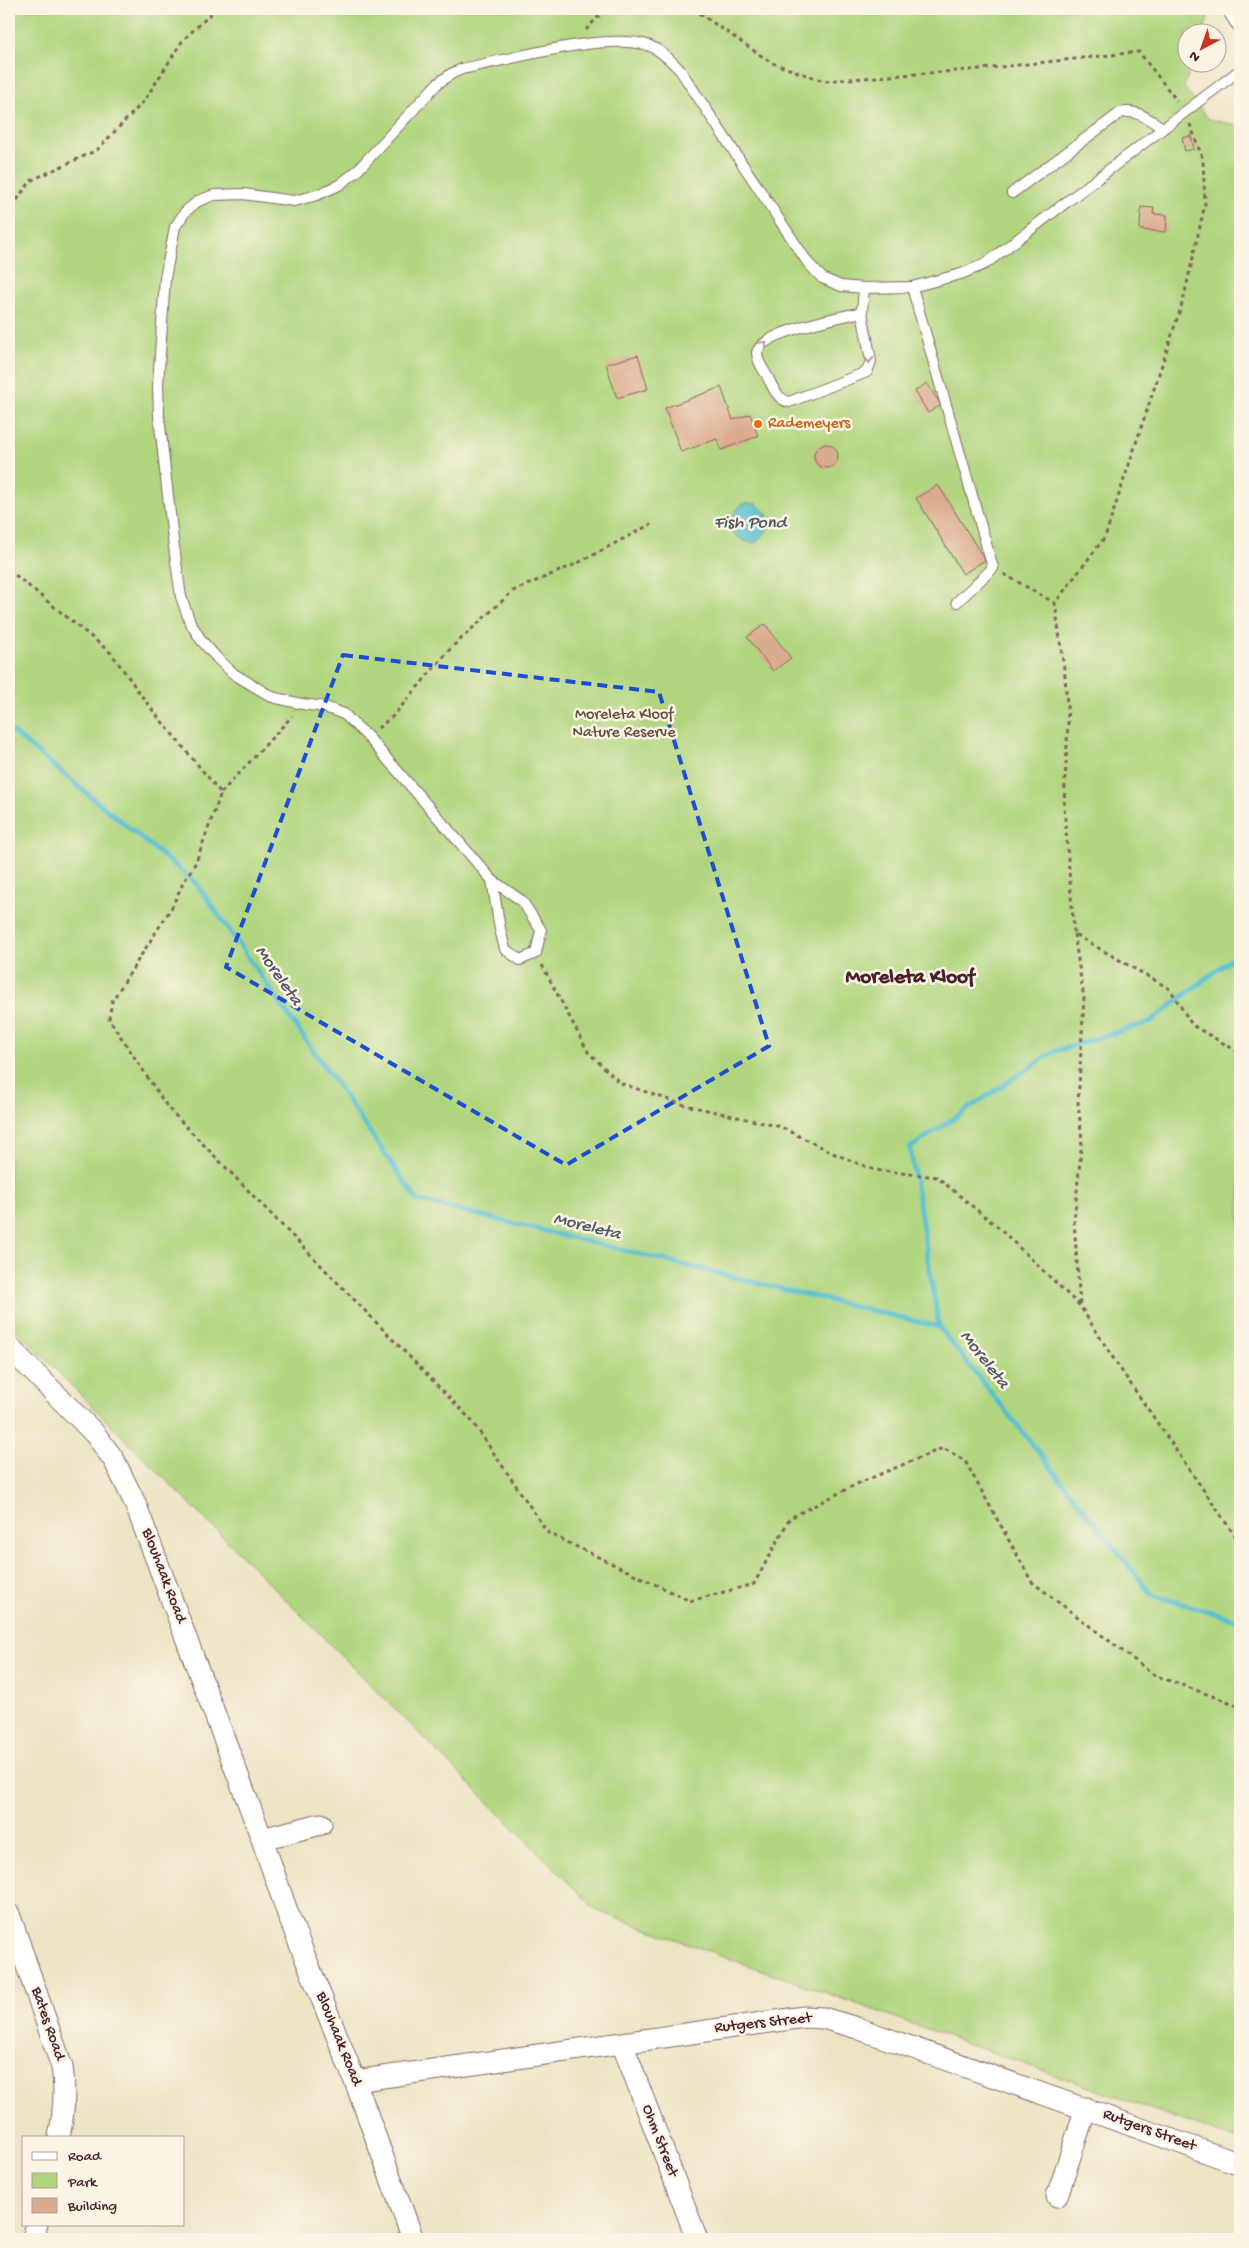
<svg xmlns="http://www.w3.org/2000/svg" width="1249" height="2248" font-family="'Gochi Hand',sans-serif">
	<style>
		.green { fill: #b0d57e; stroke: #7d7a54 }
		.water { fill: #54bfce; stroke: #4f6f7c }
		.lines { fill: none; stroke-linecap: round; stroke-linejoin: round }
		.stream { stroke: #54bfce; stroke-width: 5 }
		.building { fill: #daab8d }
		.lane-casing { stroke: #836461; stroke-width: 12 }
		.street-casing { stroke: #836461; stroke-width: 23 }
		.path { stroke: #836461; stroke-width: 3; stroke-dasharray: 4 4; stroke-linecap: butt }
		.lane { stroke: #fff; stroke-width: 10 }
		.street { stroke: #fff; stroke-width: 21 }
		.oneway { stroke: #ae9aa0 }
		.marked { fill: none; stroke: #1d4ed8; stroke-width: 4; stroke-dasharray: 10 6; stroke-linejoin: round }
		.food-dot { fill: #e8710a; stroke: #fcf5e5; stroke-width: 2 }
		.labels { text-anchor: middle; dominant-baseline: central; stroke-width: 5; stroke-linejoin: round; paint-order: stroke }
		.food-label { font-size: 16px; fill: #c56008; stroke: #fcf5e5; text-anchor: start }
		.park-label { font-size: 16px; fill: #644c40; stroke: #fcf5e5 }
		.street-label { font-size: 16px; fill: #4a1f2b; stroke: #fcf5e5 }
		.water-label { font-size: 18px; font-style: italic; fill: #4e5764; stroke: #fcf5e5 }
		.district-label { font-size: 21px; font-weight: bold; fill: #4a1f2b; stroke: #fcf5e5 }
	</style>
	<rect width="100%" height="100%" fill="#fcf5e5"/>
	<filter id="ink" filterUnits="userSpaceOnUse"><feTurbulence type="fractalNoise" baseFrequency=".02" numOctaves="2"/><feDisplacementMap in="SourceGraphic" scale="10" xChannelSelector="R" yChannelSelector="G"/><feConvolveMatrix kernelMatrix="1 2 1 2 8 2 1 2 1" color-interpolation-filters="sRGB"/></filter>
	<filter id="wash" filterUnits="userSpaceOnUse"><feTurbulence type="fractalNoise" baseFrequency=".0096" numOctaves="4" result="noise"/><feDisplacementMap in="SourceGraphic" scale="20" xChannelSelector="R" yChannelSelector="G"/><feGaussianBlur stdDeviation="1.12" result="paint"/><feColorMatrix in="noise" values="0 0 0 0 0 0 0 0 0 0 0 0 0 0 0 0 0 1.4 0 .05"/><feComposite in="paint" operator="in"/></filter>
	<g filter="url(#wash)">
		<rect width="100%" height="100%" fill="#ece4c4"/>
		<!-- green -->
		<path class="green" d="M9,9H1202L1208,18L1203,32H1186V62L1192,63L1184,87L1208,119L1240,126V2141L597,1911L9,1323Z"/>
		<!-- water -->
		<path class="water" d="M746,503L757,504L767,514L769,528L756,543L744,541L733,533C730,520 733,508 746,503Z"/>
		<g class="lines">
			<!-- stream -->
			<path class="stream" d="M9,729L197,884L417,1200L939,1327L1152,1595L1240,1620
				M939,1327L910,1148L1053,1052L1150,1022L1240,952"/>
		</g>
		<g id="blocks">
			<!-- building -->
			<path class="building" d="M1191,136L1194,149L1185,151L1182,138Z
				M1141,207L1154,208L1153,214L1167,215L1166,232L1140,230Z
				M638,355L648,389L617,398L606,364Z
				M927,383L941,405L928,413L915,391Z
				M721,387L733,420L750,414L758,436L721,450L717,439L681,452L665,408Z
				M814 456a12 12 0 1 1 24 0a12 12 0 1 1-24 0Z
				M938,485L985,560L963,574L916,498Z
				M765,624L791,658L773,671L747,637Z"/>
		</g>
	</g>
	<g filter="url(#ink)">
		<use href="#blocks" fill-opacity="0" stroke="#836461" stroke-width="1"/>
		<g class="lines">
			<defs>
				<path id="lane" d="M1012,193L1120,113C1137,109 1148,119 1163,128
					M912,287L993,568L957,602
					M862,312C842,317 760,332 757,353C757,360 762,368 766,374C772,385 776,399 789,402L867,372L871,361L862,312L864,288
					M492,880L500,929L505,949L520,960L536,953L541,930L522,901L492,880L368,737L344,714L325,707L302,704L272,697L234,674L217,658L201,640L190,622L181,597L173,540L159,417L158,385L165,278L175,227L185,212L198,201L214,195L243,194L294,201L317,195L339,185L356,172L437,84L451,74L462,69C508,60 608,31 650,46C662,51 671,61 680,70L808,263L822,278L841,286L864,288L912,287L961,274L985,264L1240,70"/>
				<path id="street" d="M1233,9L1240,20
					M9,1347L95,1434L114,1460L135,1503L262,1839L289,1917L355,2081L413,2239
					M262,1839L321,1824
					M9,1914L62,2067C66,2092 64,2113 59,2137
					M622,2043L697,2239
					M355,2081L804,2017L823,2018L857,2028L1240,2164
					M1057,2196L1086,2108
					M33,2239L37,2224"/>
			</defs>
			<!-- lane casing -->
			<use href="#lane" class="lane-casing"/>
			<!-- street casing -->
			<use href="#street" class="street-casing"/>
			<!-- path -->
			<path class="path" d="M693,9L772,63L824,81L981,69L1139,52L1177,101
				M586,30L605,9
				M1190,124L1203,160L1205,204L1183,301L1105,537L1055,603L1065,676L1068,722L1064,806L1074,934L1170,989L1192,1025L1240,1053
				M9,214L20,195L32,180L97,150L144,101L183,40L216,9
				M9,570L111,653L149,706L221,793L196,862L182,885L172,907L112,1001L109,1019L168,1108L472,1421L548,1533L690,1601L754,1584L790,1518L859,1483L943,1448L965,1461L1032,1582L1154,1675L1240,1706
				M1004,574L1055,603
				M378,728L393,716L451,648L513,591L578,563L651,524
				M221,793L292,716
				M1074,934L1084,999L1078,1103L1082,1140L1074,1221L1080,1305
				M542,965L588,1052L620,1083L681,1104L781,1127L837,1155L875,1170L937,1177L1000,1229L1080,1306L1119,1367L1240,1543"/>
			<!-- lane -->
			<use href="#lane" class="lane"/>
			<!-- street -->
			<use href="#street" class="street"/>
		</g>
		<!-- one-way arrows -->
		<defs><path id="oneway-chevron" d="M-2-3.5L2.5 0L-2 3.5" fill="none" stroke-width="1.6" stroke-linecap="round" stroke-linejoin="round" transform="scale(1.25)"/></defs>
		<g class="oneway">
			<use href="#oneway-chevron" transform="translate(764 344) rotate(-45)"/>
			<use href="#oneway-chevron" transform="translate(869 360) rotate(91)"/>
		</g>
	</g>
	<!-- marked area -->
	<path class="marked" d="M343,655L659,692L769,1046L566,1165L226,967Z"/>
	<!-- markers -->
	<circle class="food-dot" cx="758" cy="424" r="5"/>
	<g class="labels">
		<!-- food labels -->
		<g class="food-label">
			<text x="768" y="424">Rademeyers</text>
		</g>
		<!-- park labels -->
		<g class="park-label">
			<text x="624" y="715">Moreleta Kloof<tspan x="624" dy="18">Nature Reserve</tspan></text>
		</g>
		<!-- street labels -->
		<g class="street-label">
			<text transform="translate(163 1576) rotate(69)">Blouhaak Road</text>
			<text transform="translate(47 2024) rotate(71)">Bates Road</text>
			<text transform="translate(763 2024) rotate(-6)">Rutgers Street</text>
			<text transform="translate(338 2039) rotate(68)">Blouhaak Road</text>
			<text transform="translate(1149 2131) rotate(20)">Rutgers Street</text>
			<text transform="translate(659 2141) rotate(69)">Ohm Street</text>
		</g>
		<!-- water labels -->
		<g class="water-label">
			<text x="750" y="523">Fish Pond</text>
			<text transform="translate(278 976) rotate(55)">Moreleta</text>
			<text transform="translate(587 1227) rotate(14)">Moreleta</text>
			<text transform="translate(984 1360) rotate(52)">Moreleta</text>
		</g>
		<!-- district labels -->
		<g class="district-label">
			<text x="910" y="978">Moreleta Kloof</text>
		</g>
	</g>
	<!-- margin -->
	<rect width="1249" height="2248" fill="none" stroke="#fcf5e5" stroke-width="30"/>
	<!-- legend -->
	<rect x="22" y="2136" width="162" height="90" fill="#fcf5e5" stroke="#b59f9b"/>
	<rect x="32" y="2152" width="25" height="8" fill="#ffffff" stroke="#b59f9b"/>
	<text x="68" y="2160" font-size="15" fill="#4a1f2b">Road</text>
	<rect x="32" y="2173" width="25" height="15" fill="#b0d57e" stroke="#b59f9b"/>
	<text x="68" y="2186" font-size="15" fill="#4a1f2b">Park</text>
	<rect x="32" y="2198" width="25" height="15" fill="#daab8d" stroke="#b59f9b"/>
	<text x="68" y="2210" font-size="15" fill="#4a1f2b">Building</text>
	<!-- north arrow -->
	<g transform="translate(1202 48) rotate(221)"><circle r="24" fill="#fcf5e5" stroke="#b59f9b"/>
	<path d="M0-4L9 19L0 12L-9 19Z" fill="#c8321e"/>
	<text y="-8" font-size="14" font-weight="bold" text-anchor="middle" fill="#4a1f2b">N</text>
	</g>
</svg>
